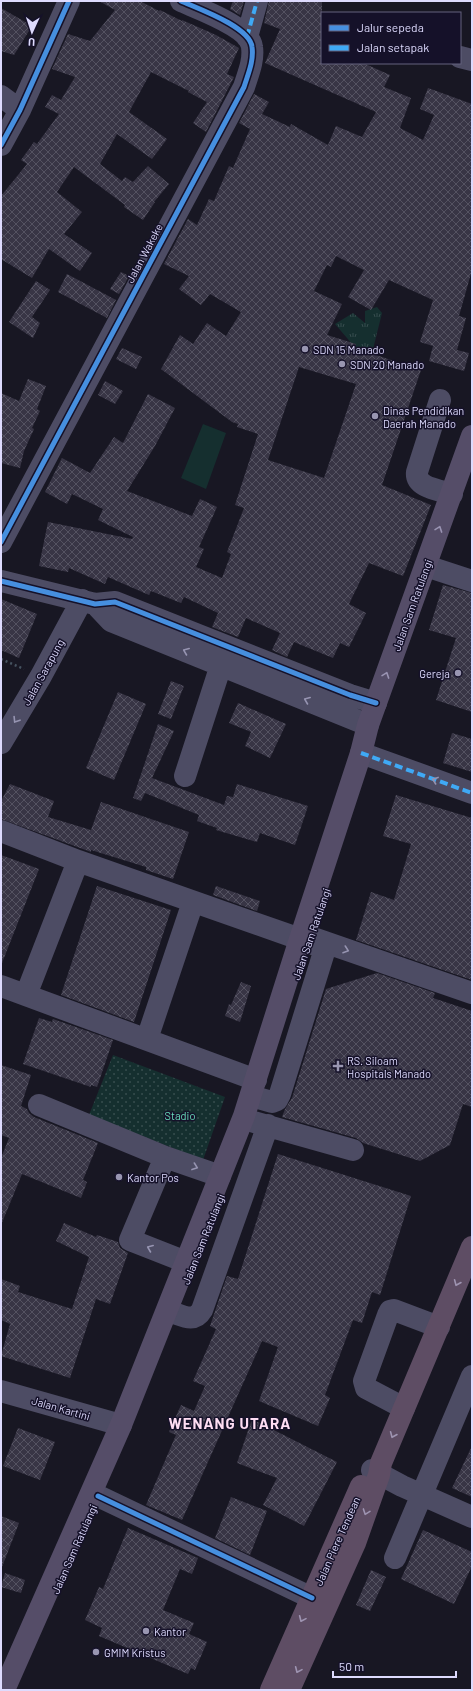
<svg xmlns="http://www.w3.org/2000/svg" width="473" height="1691" font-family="Barlow,sans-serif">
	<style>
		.grass { fill: url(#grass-tufts) }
		.park { fill: url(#park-dots) }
		.pitch { fill: #152f2f }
		.building { fill: url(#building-cross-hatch); fill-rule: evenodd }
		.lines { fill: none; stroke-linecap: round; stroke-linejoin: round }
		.path { stroke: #465360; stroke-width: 2.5; stroke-dasharray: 2 3; stroke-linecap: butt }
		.minor { stroke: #4d4c64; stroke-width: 22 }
		.major { stroke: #554d68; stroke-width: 22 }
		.highway { stroke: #5e4d64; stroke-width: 22 }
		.quiet { stroke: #3fa9f5; stroke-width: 4; stroke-dasharray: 8 4; stroke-linecap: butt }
		.cycleway-casing { stroke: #151129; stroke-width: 8 }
		.cycleway { stroke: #468fdf; stroke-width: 5 }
		.oneway { stroke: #9a94b3 }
		.oneway2 { stroke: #9694b1 }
		.oneway3 { stroke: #9e94b1 }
		.poi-dot { fill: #9996b1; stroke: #151129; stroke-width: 1.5 }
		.labels { text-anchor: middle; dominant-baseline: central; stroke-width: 3; stroke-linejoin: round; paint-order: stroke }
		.street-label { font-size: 11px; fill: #dedbfe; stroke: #151129 }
		.poi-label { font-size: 11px; fill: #dedbfe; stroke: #151129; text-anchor: start }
		.park-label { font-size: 11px; fill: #68ddbc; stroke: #151129 }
		.district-label { font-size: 15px; font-weight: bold; letter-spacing: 1px; fill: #feddf3; stroke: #151129 }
	</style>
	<defs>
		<pattern id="grass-tufts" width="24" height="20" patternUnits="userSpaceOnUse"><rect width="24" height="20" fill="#152f2f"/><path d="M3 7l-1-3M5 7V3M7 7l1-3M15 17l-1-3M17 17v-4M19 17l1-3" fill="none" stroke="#374d4e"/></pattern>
		<pattern id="park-dots" width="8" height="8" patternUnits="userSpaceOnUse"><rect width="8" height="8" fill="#152f2f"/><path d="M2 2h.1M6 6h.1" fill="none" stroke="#374d4e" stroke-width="1.8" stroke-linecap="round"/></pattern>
		<pattern id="building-cross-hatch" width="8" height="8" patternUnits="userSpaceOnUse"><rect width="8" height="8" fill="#383545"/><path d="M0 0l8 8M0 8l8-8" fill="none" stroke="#545261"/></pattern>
	</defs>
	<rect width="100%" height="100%" fill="#181723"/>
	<!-- grass -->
	<path class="grass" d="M377,307L382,313L373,349L359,352L335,324L353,313L365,323V311Z"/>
	<!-- park -->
	<path class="park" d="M113,1055L225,1097L203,1160L89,1115Z"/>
	<!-- pitch -->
	<path class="pitch" d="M203,424L226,433L206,489L181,478Z"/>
	<!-- building -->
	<path class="building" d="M99,1H140L159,11L160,10L182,21V20L216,35L239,48L227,74L234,77L206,132L193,123L207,102L188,92L189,91L151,72L129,112L167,139L152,159L117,134L100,164L122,181L125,177L133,182L148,166L169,184L154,202H155L143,220L124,207L125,205L74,167L57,192L82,212L64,234L92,253L80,271L49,249L32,278L1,259V196L27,164L21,160L34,142L37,144L59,114L45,107L52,95L61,100L75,77L52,69L68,34L90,41L115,10Z
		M233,1H244L240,15L230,9Z
		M269,1H322V63H363L390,75L384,87L411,98L400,128L423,140L434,115L420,109L428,88L472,104V270L459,316L466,318L457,350L469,353L464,371L429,361L433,346L420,342L433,300L389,280L371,310L348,297L364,270L336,256L331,267L327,265L314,291L342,304L327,335L356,344L355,348L421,370L382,485L431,505L403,576L369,563L349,604L366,613L349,647L340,643L333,658L294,642L287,657L272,650L280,633L246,618L238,637L212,627L218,613L184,597L181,603L151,591L149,595L108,577L105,584L69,568L68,572L39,566L48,522L132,539L133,537L98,520L103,509L72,494L67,504L45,492L62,458L90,473L114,437L123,443L148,394L175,408L155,446L127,491L192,516L200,499L217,507L199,547L204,549L196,567L222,578L231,554L227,552L244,508L235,505L258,434L237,427L238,424L232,422L161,369L180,335L193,344L207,323L226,336L241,312L210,294L201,305L179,289L189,276L164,264L188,219L197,225L209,199L214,201L229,166L233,168L250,129L239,123L254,94L269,102L262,114L290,127L291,124L328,145L336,126L362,137L376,112L265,63L280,29L264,23ZM299,367L356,384L324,478L268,460Z
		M1,8L32,26L14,55L1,51Z
		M121,272L129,276L119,294L110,289Z
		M67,274L116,300L107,318L58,292Z
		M36,281L50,290L32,317L40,323L33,338L9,322Z
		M122,348L142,357L136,369L116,359Z
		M28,379L46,386L37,409L40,411L32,428L34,429L24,451L20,468L1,463V393L19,401Z
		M105,381L123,391L115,404L98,395Z
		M443,585L472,593V712L436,700L456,638L429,630Z
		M1,599L37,614L19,658L1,650Z
		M171,681L184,686L171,719L158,714Z
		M118,692L146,704L114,780L86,768Z
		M238,703L286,724L270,758L245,746L251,732L229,723Z
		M158,724L174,731L152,778L224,805L227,796L233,797L237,784L308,806L295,845L260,833L257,842L216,830L217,828L197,821L199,815L145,793L141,801L133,798Z
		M452,733L472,739V772L443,763Z
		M10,784L54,801L48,817L91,830L101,802L189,832L173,879L146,870V867L91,850V852L1,819V801Z
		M396,795L472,818V980L356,940L371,892L394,900L411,844L383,836Z
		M1,855L39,869L2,963H1Z
		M97,886L171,910L134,1022L61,995Z
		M216,886L260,901L257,911L213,895Z
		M377,973L435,993L433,998L472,1011V1107L463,1104L450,1145L420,1161L363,1143L356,1138L282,1117L285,1109L292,1098L326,989Z
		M241,982L251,986L240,1022L225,1016L229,1004L231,1005Z
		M39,1018L52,1022L53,1019L113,1040L97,1087L91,1085V1087L23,1064Z
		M1,1065L31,1075L21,1106L27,1109L29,1113L34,1117L98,1143L83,1180L87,1182L81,1198L22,1174L1,1225V1158L9,1138L1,1135Z
		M278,1154L411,1196L380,1295L372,1292L362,1323L353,1320L325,1395L330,1398L318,1426L259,1401L278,1347L262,1341L182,1520L146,1505L176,1435L169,1432L181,1405L194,1411L205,1386L193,1381L216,1329L210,1326L227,1276L238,1279Z
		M64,1223L96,1237L97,1235L118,1242L120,1248L128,1253L110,1304L96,1299L70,1378L1,1356L10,1324L1,1320V1279L20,1286L18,1292L72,1309L89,1257L56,1241Z
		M252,1419L337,1462L304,1526L263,1505L277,1478L237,1463Z
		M18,1428L55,1442L40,1480L3,1466Z
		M472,1446V1497L452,1488Z
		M231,1497L267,1511L250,1555L215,1538Z
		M1,1516L19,1523L2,1567H1Z
		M128,1528L198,1558L192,1574L180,1569L163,1610L194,1623L189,1634L207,1642L195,1670L191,1668L188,1674L99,1636L102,1628L85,1620L99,1587L103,1589Z
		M423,1530L472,1552V1566L454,1604L401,1579Z
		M371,1570L386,1577L370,1611L356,1605Z
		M5,1573L25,1580L21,1593L1,1587Z"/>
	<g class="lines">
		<!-- path -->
		<path class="path" d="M1,659L24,669"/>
		<!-- minor -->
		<path class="minor" d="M247,37L257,1
			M460,57L472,60
			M1,96L20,110
			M1,145L20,110L69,1
			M440,400L417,472C415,488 440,490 452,494
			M1,542L244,87C248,74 254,61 252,47C250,27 199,9 181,1
			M426,566L472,581
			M1,581L95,604L115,602L350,695L376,703
			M95,604L111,621L368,725
			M1,743L41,676L82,600
			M361,753L472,793
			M185,776L221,665
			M1,831L78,861L300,939
			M310,937L472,993
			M1,986L256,1080
			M26,995L78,861
			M147,1039L193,902
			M251,1096L272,1102L277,1100L280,1094L324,952L322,947L307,942
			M39,1105L165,1157
			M254,1122L353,1150
			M186,1262L130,1240L165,1157L220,1176
			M174,1313C185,1317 195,1322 202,1310L268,1125
			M1,1391L121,1425
			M404,1408L366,1388L364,1381L388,1315L390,1311L394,1310L439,1327
			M372,1470L402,1486L472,1517
			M98,1496L312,1598
			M395,1558L472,1376"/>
		<!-- major -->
		<path class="major" d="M4,1690L121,1425L244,1116L300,939L361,753L368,725L472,436"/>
		<!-- highway -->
		<path class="highway" d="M271,1690L361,1486
			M289,1690L355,1543L379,1475L381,1463L472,1247"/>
		<!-- quiet -->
		<path class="quiet" d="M247,37L257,1
			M361,753L472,793"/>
		<defs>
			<path id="cycleway" d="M1,145L20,110L69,1
				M1,542L244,87C248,74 254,61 252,47C250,27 199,9 181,1
				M1,581L95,604L115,602L350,695L376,703
				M98,1496L312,1598"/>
		</defs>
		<!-- cycleway casing -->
		<use href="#cycleway" class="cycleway-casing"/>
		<!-- cycleway -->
		<use href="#cycleway" class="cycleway"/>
	</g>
	<!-- one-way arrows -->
	<defs><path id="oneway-chevron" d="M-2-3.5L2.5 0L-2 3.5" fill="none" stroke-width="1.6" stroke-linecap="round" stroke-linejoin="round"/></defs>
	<g class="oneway">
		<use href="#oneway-chevron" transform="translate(439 529) rotate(-70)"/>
		<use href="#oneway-chevron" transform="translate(386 675) rotate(-70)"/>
	</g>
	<g class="oneway2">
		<use href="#oneway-chevron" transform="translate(186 651) rotate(-158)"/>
		<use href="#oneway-chevron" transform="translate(307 700) rotate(-158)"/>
		<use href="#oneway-chevron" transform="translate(16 720) rotate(122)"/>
		<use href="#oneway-chevron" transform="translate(435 780) rotate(-160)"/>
		<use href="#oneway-chevron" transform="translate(346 950) rotate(19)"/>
		<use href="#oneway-chevron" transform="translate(195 1167) rotate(20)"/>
		<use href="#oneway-chevron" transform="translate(150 1248) rotate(-158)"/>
	</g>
	<g class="oneway3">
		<use href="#oneway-chevron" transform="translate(457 1283) rotate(113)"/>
		<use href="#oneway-chevron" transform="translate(393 1435) rotate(113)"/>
		<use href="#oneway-chevron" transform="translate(366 1512) rotate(110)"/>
		<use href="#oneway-chevron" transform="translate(302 1619) rotate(114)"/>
		<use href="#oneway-chevron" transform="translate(298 1670) rotate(114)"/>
	</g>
	<!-- markers -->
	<g class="poi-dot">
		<circle cx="305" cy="349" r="4"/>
		<circle cx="342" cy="364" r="4"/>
		<circle cx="375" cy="416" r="4"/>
		<circle cx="458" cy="673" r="4"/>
		<path d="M336 1060h4v4h4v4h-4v4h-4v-4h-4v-4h4z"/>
		<circle cx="119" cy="1177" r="4"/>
		<circle cx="146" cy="1631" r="4"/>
		<circle cx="96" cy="1652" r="4"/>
	</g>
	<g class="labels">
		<!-- street labels -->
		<g class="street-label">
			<text transform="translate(144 253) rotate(-62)">Jalan Wakeke</text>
			<text transform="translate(412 605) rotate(-70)">Jalan Sam Ratulangi</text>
			<text transform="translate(43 672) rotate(-61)">Jalan Sarapung</text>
			<text transform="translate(311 934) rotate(-71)">Jalan Sam Ratulangi</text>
			<text transform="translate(203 1239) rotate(-68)">Jalan Sam Ratulangi</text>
			<text transform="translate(61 1408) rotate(16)">Jalan Kartini</text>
			<text transform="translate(337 1541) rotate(-66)">Jalan Piere Tendean</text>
			<text transform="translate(74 1549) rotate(-66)">Jalan Sam Ratulangi</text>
		</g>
		<!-- poi labels -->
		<g class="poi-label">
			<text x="313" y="349">SDN 15 Manado</text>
			<text x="350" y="364">SDN 20 Manado</text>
			<text x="383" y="410">Dinas Pendidikan<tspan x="383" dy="13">Daerah Manado</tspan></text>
			<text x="450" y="673" text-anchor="end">Gereja</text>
			<text x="347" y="1060">RS. Siloam<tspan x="347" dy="13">Hospitals Manado</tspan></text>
			<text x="127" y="1177">Kantor Pos</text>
			<text x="154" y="1631">Kantor</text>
			<text x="104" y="1652">GMIM Kristus</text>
		</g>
		<!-- park labels -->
		<g class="park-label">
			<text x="180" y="1115">Stadio</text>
		</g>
		<!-- district labels -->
		<g class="district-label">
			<text x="230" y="1423">WENANG UTARA</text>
		</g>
	</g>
	<!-- border -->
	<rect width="473" height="1691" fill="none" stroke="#dedbfe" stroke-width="4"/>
	<!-- legend -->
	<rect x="321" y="12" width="140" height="52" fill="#151129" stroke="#65627e"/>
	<rect x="329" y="25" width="20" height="6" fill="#468fdf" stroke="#65627e"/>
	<text x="357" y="32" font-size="12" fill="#dedbfe">Jalur sepeda</text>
	<rect x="329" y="45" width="20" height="6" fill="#3fa9f5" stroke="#65627e"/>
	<text x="357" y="52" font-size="12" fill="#dedbfe">Jalan setapak</text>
	<!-- north arrow -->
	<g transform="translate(32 32) rotate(183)" stroke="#151129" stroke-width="3" paint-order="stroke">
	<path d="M0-3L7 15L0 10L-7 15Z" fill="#dedbfe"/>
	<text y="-6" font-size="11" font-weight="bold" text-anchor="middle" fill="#dedbfe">U</text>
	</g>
	<!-- scale -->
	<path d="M333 1671v6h123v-6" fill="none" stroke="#dedbfe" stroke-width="2"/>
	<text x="339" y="1671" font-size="12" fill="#dedbfe" stroke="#151129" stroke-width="3" paint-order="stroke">50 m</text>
</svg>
